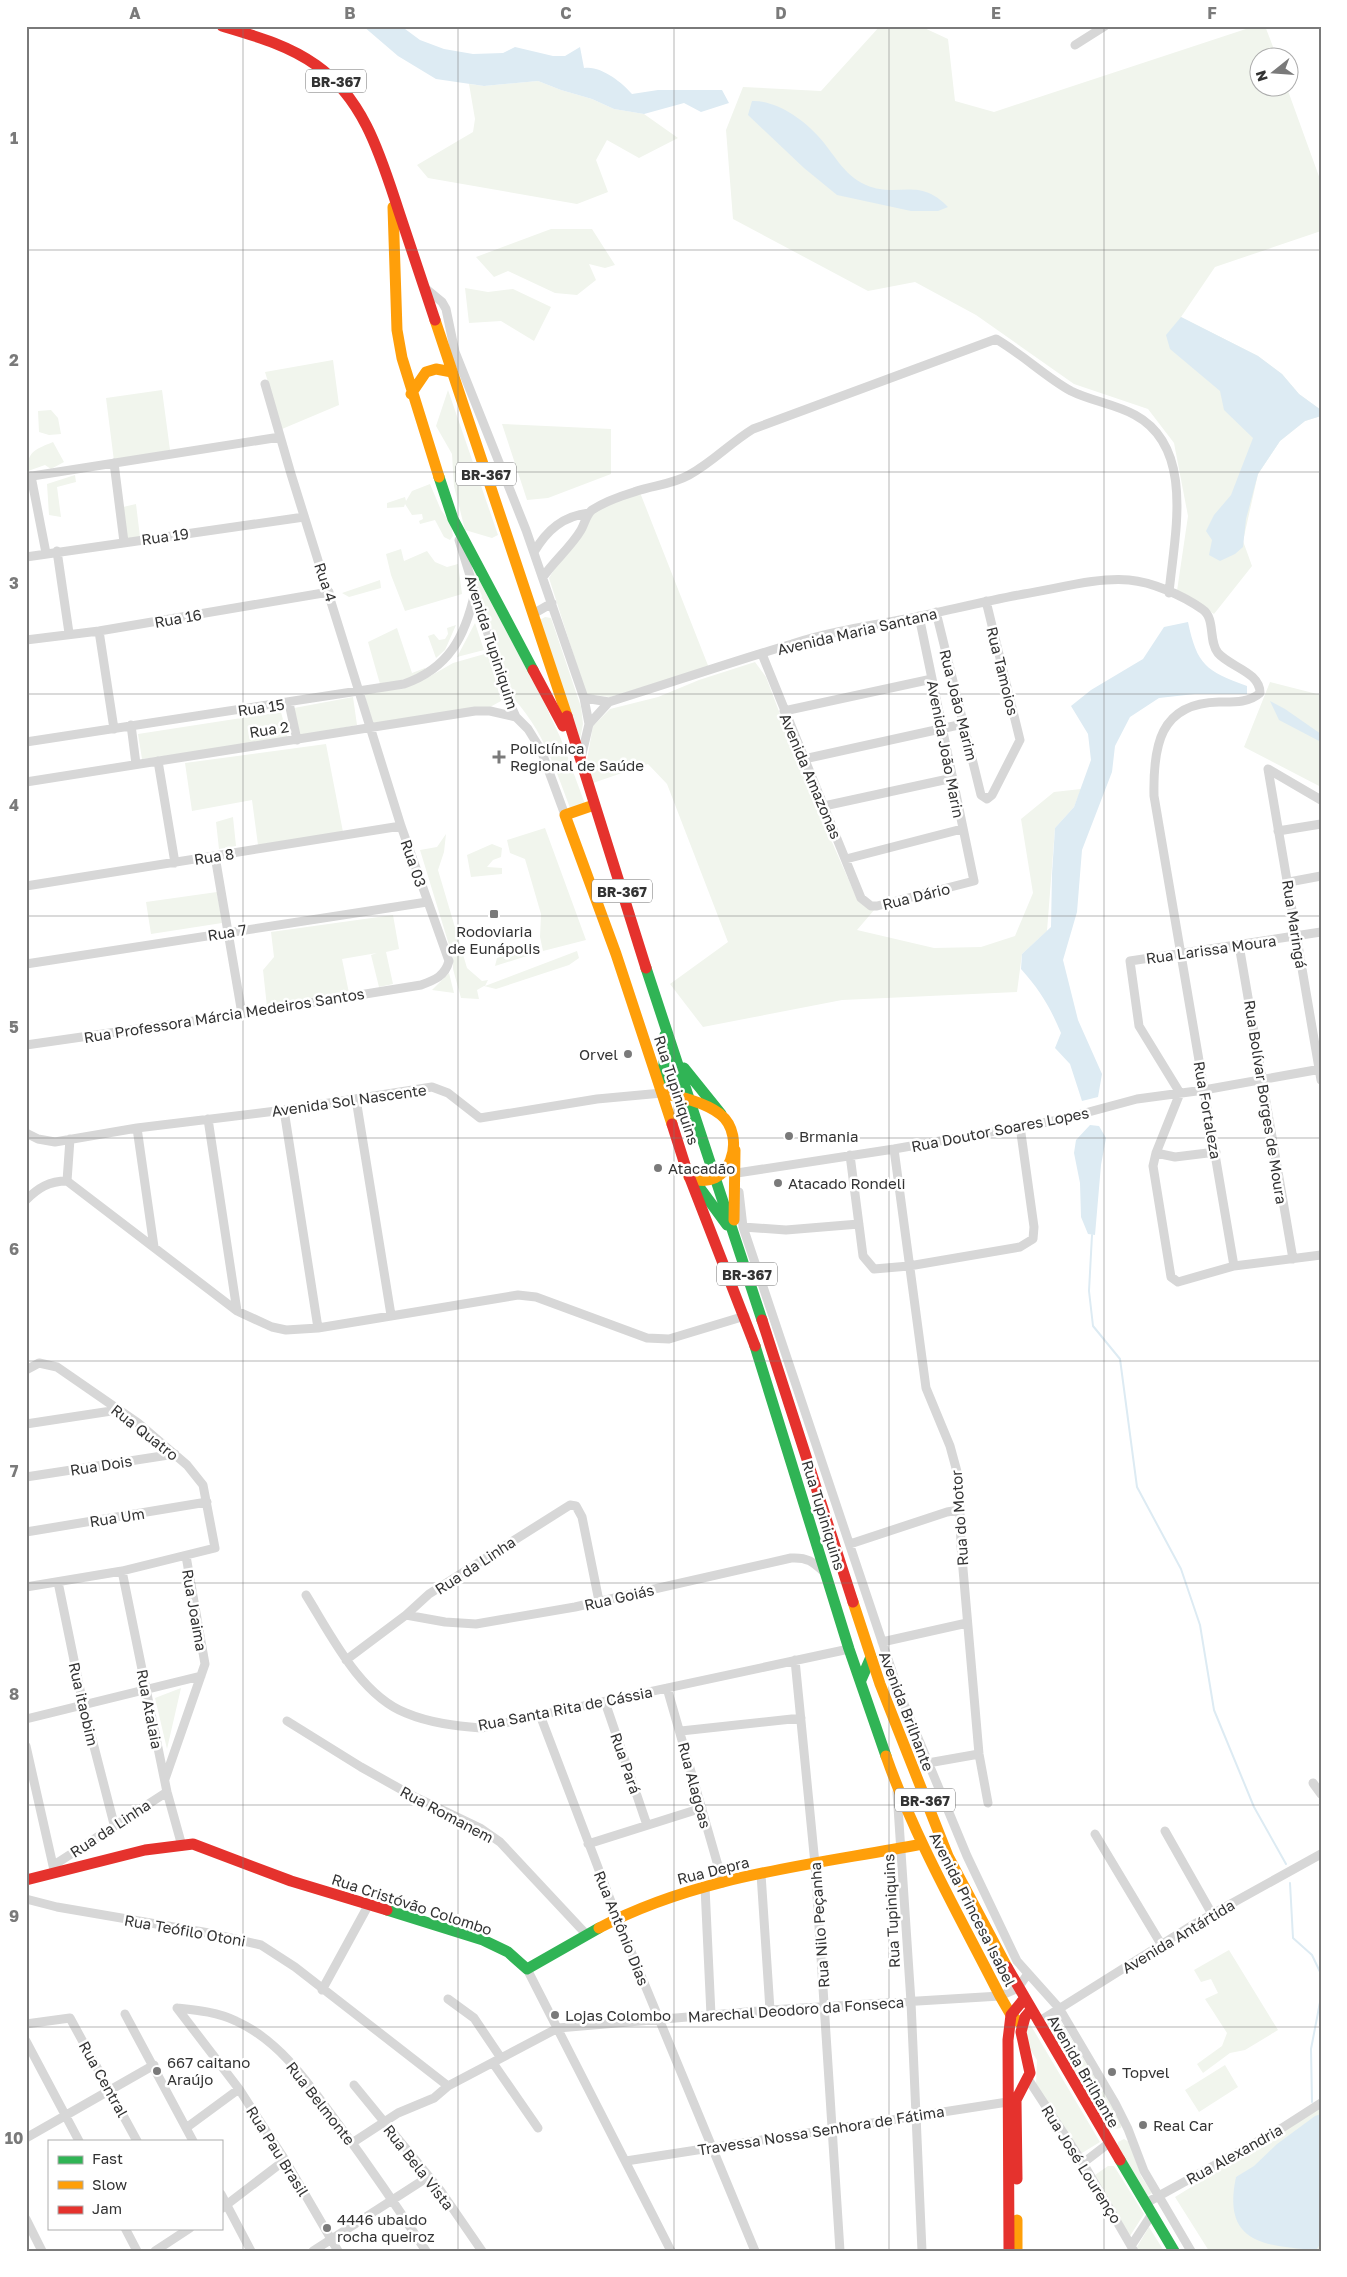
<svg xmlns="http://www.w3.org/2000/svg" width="1347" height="2277" font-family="'Golos Text',sans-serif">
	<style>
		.green { fill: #f1f5ed }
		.water { fill: #ddebf3 }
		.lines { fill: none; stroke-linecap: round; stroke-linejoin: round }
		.stream { stroke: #ddebf3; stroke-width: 2 }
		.street { stroke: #d7d7d7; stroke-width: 9 }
		.fast { stroke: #30b455; stroke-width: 11 }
		.slow { stroke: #ff9f0a; stroke-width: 11 }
		.jam { stroke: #e5322d; stroke-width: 11 }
		.grid { fill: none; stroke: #7a7a7a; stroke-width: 1; stroke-opacity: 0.55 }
		.poi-dot { fill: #7a7a7a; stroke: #fff; stroke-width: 2 }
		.labels { text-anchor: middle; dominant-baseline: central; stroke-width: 5; stroke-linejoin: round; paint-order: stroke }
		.shield { fill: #fff; stroke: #707070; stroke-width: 1 }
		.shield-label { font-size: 14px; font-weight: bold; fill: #333 }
		.street-label { font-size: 15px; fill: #333; stroke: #fff }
		.poi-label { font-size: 15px; fill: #333; stroke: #fff; text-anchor: start }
		.neatline { fill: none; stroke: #7a7a7a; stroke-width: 2 }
		.grid-label { font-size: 16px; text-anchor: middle; font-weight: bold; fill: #7a7a7a }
	</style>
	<rect width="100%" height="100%" fill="#fff"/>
	<!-- green -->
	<path class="green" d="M880,26H920L948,39L955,101L994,112L1255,26H1265L1277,57L1260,58V88H1287L1321,182V231L1215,267L1181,317L1258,356L1282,374L1299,394L1321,410V416L1305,421L1280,441L1258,474L1243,541L1252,566L1214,614L1177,591L1188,516L1174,443L1148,409L1074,384L976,315L915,282L868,291L733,219L726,130L743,87L821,91Z
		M538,81L561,90L592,99L614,109L644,114L678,138L639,158L607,140L596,160L608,192L577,204L428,178L417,165L473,132L475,119L469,84L484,86Z
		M551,229H592L615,265L605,268L589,264L596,280L577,295L555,293L508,271L494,277L476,257Z
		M465,288L488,292L513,289L551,307L534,341L501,321L469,323Z
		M333,360L339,405L282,429L265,372Z
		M162,390L170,450L114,461L106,398Z
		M448,390L498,535L492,538L465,530L454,486L452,454L436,426Z
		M51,410L58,418L61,434L49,435L39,432L38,411Z
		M502,424L611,429V474L548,498L527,500Z
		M53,442L64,462L51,469L45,465L28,471C26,452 36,449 53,442Z
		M75,475L76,482L57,487L61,517L49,515L47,484Z
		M430,484L441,510L451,524L453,536L450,540L444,537L435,520L420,524L419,521L423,519L422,514L412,515L405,504L404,507L387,508V503L405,497L406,501L412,491Z
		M639,490L709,668L610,697L586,694L549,578L589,513Z
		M136,504L140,537L126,540L123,507Z
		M401,549L404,561L427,551L435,562L447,567L458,564L462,594L405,611L391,575L386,554Z
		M473,569L543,700L561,739L585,804L570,808C555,768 543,730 513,698Z
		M380,580L381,588L349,597L342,593Z
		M545,617L551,618L581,707L583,724L578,749L538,621Z
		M475,623L484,650L457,657Z
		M456,625L445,650L436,658L428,636L434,634L439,640L445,639L448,634L447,628Z
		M397,628L412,673L425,668L426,672L414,678L380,684L368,642Z
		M488,653L501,701L490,707L372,724L364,691L403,689L427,678L453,663Z
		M755,662L766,677L806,783L857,899L875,909L857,930L934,948L981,947L1015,936L1033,893L1021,819L1054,792L1081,789L1074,807L1055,828L1047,931L1022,954L1017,992L842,1000L703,1027L670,984L728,942L667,784L648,764L593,783L587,760L593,726L610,709L658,697L699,680Z
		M1270,682L1321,695V787L1244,747Z
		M353,697L357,725L299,736L294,708Z
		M281,712L288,739L142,759L138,734Z
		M326,744L343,832L258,845L252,800L192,811L185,763Z
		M233,817L236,846L219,849L216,822Z
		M545,828L586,940L543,951L540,937L541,914L525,859L510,853L507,840Z
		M446,834L444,852L438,870L467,968L482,981L488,980L485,986L577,951L579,958L569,965L496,989L484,986L477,990L479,999L461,998L453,969V958L420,850L437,847Z
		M492,844L502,848L501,857L493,860L487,867L502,868V874L471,877L467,855Z
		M217,892L222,923L151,934L146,902Z
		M393,915L399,949L386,952L393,984L379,987L371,955L377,953L342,959L349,993L267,1007L263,970L274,957L271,932Z
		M530,947L533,954L495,966L497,958Z
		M449,973L454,993L432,990Z
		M181,1688L167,1749L155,1698Z
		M1229,1950L1278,2030L1245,2050L1230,2053L1203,2073L1197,2064L1222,2046L1227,2033L1205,1999L1218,1993L1211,1979L1201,1982L1194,1970Z
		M1058,2017L1122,2122L1121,2128L1107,2130L1045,2025Z
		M1030,2024L1100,2142L1082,2153L1036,2085L1037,2060L1028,2046L1026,2027Z
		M1225,2065L1238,2087L1199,2112L1185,2090Z
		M1321,2107V2251H1209L1175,2197Z
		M1124,2139L1129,2142L1141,2176L1152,2193L1146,2197L1117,2147L1118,2142Z
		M1108,2166H1114L1144,2214L1130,2236L1095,2175Z
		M1149,2227L1164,2251H1139L1137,2247Z"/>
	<!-- water -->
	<path class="water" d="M363,26H401L420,40L444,49L473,54L503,53L515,47L553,56H565L580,47L584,68C600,65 622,82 632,94L658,90H722L729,103L701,112L684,103L644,114L614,109L592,99L561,90L538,81L484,86L436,79L398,56Z
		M752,101C776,100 803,119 818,136C834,153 843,175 866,185C898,199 918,176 948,207L938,211H911L837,195L804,168L748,115Z
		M1181,317L1258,356L1282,374L1299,394L1321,410V416L1305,421L1280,441L1258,474L1246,519L1243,547L1235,554L1220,561L1209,555L1212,540L1206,531L1214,515L1231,495L1253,438L1224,410L1220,391L1170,349L1166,335Z
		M1188,622C1197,665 1206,671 1247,686V694H1195L1159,698L1130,717L1115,746L1112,772L1082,850L1077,912L1063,960L1078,1020L1102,1074L1098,1097L1082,1101L1070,1064L1055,1048L1061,1033C1050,1007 1040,990 1021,969L1022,954L1051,927L1052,874L1055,828L1074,807L1091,760L1088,734L1071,706L1091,690L1143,659L1164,627Z
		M1270,701L1285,709L1321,734V742L1279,720Z
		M1090,1125L1099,1126L1106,1138L1101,1165L1095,1235L1088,1234L1081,1217L1080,1183L1074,1153L1076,1140Z
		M1321,2114V2243L1316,2250C1263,2246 1222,2243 1236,2177L1254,2166L1277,2144L1315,2116Z"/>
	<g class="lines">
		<!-- stream -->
		<path class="stream" d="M1092,1235L1089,1291L1093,1326L1120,1359L1137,1487L1181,1569L1200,1625L1214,1710L1254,1807L1286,1864
			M1290,1883L1293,1938L1312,1955L1321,1974
			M1312,2102L1311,2049L1321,1997"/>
		<!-- street -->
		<path class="street" d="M1075,45L1105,26
			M425,288L442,302L446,309L455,352L526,530L584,698L589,724
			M114,463L124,542
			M31,476L46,553
			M26,477L280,437
			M459,540L508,699L516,717L528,729L541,750L565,815
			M57,551L69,633
			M534,552C547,530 563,516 589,513
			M26,557L304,517
			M543,577C554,561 571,547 581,530C585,523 586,515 592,510C604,502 621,496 634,492C653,485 671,485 689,475C713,462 730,443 753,429L996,339C1022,354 1047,378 1071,391C1091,401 1115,404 1135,415C1196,448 1174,537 1169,593
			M936,612L981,795L987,799L992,795L1020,740L986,601
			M533,614L552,603
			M99,631L114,729
			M26,640L99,631L329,592
			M762,654L861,898L871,906H877L974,881L919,616
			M584,698L609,702
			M289,703L297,740
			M784,711L932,679
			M131,725L136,764
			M26,742L404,684C449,668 465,637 475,592
			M581,758L589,724L609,702C670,683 731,662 792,644C829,632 868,626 906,619C946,611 985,601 1024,594C1056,589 1097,577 1129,580C1152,582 1182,595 1202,609C1216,618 1208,641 1218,653C1230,667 1260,672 1260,693C1249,703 1233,702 1219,702C1159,703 1153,747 1154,796L1234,1266
			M804,759L963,724
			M158,761L175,863
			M1268,769L1321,1080
			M1268,769L1321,800
			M26,782L475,711H490L516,717
			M824,806L953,778
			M1278,831L1321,824
			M215,856L242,1014
			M846,859L962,829
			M1289,882L1321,876
			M26,886L401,826
			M1321,932L1130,961L1139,1026L1180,1093L1156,1153L1153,1166L1171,1277L1178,1282L1234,1266L1321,1255
			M1239,945L1293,1259
			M26,964L427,902
			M26,1045L242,1014L421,985C435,980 445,976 449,961L401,826L291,474L265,384
			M356,1099L391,1315
			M284,1110L318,1328
			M208,1119L237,1311
			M137,1128L154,1247
			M26,1133L38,1139L55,1142L137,1128L284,1110L432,1087L448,1093L480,1118L597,1099L662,1093
			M894,1149L926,1388L950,1446L959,1479L961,1546L979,1754L988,1803
			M1156,1153L1175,1157L1216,1152
			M850,1155L863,1256L874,1269L909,1266L1020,1247L1033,1239L1034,1227L1020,1126
			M737,1173L894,1149L1059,1120L1137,1099L1204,1090L1321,1069
			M67,1181L70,1139
			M739,1192L743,1227L899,1692L967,1856L1017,1961L1059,2008L1115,2103L1128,2129L1144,2171L1191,2251
			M26,1200C38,1188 49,1181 67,1181L237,1311L272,1327L286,1330L318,1328L518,1295L536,1297L647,1338L669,1339L745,1316
			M743,1227L786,1230L859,1224
			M26,1370L39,1363L57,1367L138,1423L187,1465L203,1485L215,1548L122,1571L26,1587
			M26,1424L118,1410
			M26,1477L175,1454
			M26,1532L207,1502
			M850,1544L947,1512L959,1510
			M122,1571L167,1792L182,1846
			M58,1582L83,1704L114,1824
			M306,1595C331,1635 360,1695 406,1713C430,1723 456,1726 481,1728L849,1649
			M406,1615L445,1622L476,1624L575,1607L791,1558C808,1557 813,1562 825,1573
			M882,1642L967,1623
			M346,1660L406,1615L429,1594L570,1505L576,1506L582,1517L599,1601
			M795,1660L815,1864L840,2251
			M667,1688L723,1883
			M605,1702L647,1825
			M540,1715L618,1920L755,2251
			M26,1719L201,1676
			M287,1721L361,1767L411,1795L480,1828L500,1842L586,1934
			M681,1731L801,1718
			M26,1746L54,1870
			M928,1763L979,1754
			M165,1779L205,1664L186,1556
			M1313,1783L1321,1794
			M897,1792L911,2002L922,2251
			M1165,1831L1212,1914
			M1095,1834L1161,1944
			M588,1844L702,1808
			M54,1865L167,1792
			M761,1874L770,2010
			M705,1887L711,2015
			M26,1899L57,1907L209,1933L261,1945L295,1967L448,2086
			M527,1969L671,2251
			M322,1990L369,1904
			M448,1999L474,2018L501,2058
			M177,2008C196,2010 218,2012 236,2021C282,2042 310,2086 339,2125C369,2166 398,2208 426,2251
			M177,2008L239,2089L285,2160L338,2251
			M125,2014L193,2141
			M1038,2022L1191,1926L1321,1854
			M26,2024L70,2018L137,2141
			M26,2041L79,2141
			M493,2063L538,2128
			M1028,2079L1083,2163L1134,2251
			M354,2085L440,2190L482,2251
			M186,2128L239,2089
			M26,2138L154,2065
			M352,2143L398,2113L434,2098L448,2086L558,2028L770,2010L1000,1996L1018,1988L1027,1975
			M626,2161L1014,2101
			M1083,2163L1109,2143
			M221,2194L251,2251
			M1146,2203L1282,2128L1321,2103
			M221,2209L285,2160
			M26,2219L42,2251
			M125,2228L137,2251
			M1131,2246L1152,2214
			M155,2251L190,2228
			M313,2251L428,2177"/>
		<!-- fast -->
		<path class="fast" d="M439,477L453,519L533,670
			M646,968L762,1320
			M684,1068L721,1114
			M660,1085L664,1064L665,1035
			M694,1180L727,1225
			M755,1346L849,1649L886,1756
			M861,1680L871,1657
			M387,1910L483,1940L508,1952L527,1969L599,1928
			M1120,2160L1174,2251"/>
		<!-- slow -->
		<path class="slow" d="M393,207L397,330L402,358L439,477
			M435,320L567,716
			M411,394L426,372L436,369L452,372
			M594,805L565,815L616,954L672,1124
			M662,1093C681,1097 704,1102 720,1114C748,1136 730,1195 689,1177
			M734,1220L735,1150
			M853,1602L880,1684L948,1856L1007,1967
			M886,1756C915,1839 960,1917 1000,1996L1011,2015L1021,2024
			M599,1928C699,1875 813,1865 922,1844
			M1017,2220V2251"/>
		<!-- jam -->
		<path class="jam" d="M222,26C255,36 288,45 316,65C366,100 382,161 400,215C412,250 423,285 435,320
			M533,670L563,726
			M567,716L646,968
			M672,1124L686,1168L755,1346
			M762,1320L853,1602
			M26,1880L145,1850L193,1844L291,1881L387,1910
			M1007,1967L1120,2160
			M1017,2179L1016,2100L1030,2073L1021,2032L1025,2017L1031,2010
			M1009,2251L1008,2040L1011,2015L1024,1999"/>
	</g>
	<!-- grid -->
	<path class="grid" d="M243,26V2251M458,26V2251M674,26V2251M889,26V2251M1104,26V2251M26,250H1321M26,472H1321M26,694H1321M26,916H1321M26,1138H1321M26,1361H1321M26,1583H1321M26,1805H1321M26,2027H1321"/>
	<!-- markers -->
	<g class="poi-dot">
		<path d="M496.5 749.5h5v5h5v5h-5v5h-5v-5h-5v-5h5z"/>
		<rect x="489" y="909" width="10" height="10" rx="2.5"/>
		<circle cx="628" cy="1054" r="5"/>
		<circle cx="789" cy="1136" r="5"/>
		<circle cx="658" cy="1168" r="5"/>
		<circle cx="778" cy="1183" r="5"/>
		<circle cx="555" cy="2015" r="5"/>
		<circle cx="157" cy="2071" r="5"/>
		<circle cx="1112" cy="2072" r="5"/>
		<circle cx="1143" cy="2125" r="5"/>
		<circle cx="327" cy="2228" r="5"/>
	</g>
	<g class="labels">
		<!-- shield labels -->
		<g class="shield">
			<rect x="306" y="69.5" width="60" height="23" rx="4"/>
			<rect x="456" y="462.5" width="60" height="23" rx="4"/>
			<rect x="592" y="879.5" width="60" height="23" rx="4"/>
			<rect x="717" y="1262.5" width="60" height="23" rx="4"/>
			<rect x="895" y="1788.5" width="60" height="23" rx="4"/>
		</g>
		<g class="shield-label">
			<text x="336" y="81">BR-367</text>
			<text x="486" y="474">BR-367</text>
			<text x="622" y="891">BR-367</text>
			<text x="747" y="1274">BR-367</text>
			<text x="925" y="1800">BR-367</text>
		</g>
		<!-- street labels -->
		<g class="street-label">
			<text transform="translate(165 536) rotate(-8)">Rua 19</text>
			<text transform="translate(326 582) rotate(72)">Rua 4</text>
			<text transform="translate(178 618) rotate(-10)">Rua 16</text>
			<text transform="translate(857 631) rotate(-13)">Avenida Maria Santana</text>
			<text transform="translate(492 642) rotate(72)">Avenida Tupiniquim</text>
			<text transform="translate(1003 671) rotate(76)">Rua Tamoios</text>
			<text transform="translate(959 705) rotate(76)">Rua João Marim</text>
			<text transform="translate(261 707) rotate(-8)">Rua 15</text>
			<text transform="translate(269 729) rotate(-9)">Rua 2</text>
			<text transform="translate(946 749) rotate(79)">Avenida João Marin</text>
			<text transform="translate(811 776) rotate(67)">Avenida Amazonas</text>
			<text transform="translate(214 856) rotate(-9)">Rua 8</text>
			<text transform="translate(414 863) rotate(71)">Rua 03</text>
			<text transform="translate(916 896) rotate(-14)">Rua Dário</text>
			<text transform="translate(1295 924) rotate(81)">Rua Maringá</text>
			<text transform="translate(227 932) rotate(-9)">Rua 7</text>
			<text transform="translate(1211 949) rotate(-8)">Rua Larissa Moura</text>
			<text transform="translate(224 1015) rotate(-9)">Rua Professora Márcia Medeiros Santos</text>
			<text transform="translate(677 1090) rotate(72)">Rua Tupiniquins</text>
			<text transform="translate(349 1100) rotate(-8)">Avenida Sol Nascente</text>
			<text transform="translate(1266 1102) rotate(81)">Rua Bolívar Borges de Moura</text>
			<text transform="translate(1208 1110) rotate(80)">Rua Fortaleza</text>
			<text transform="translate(1000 1129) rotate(-11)">Rua Doutor Soares Lopes</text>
			<text transform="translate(145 1432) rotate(38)">Rua Quatro</text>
			<text transform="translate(101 1465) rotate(-9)">Rua Dois</text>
			<text transform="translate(824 1515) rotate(73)">Rua Tupiniquins</text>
			<text transform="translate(117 1517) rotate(-9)">Rua Um</text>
			<text transform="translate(959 1518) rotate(-94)">Rua do Motor</text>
			<text transform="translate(475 1565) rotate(-33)">Rua da Linha</text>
			<text transform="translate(619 1597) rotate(-13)">Rua Goiás</text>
			<text transform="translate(195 1610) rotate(80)">Rua Joaima</text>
			<text transform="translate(84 1704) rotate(77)">Rua itaobim</text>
			<text transform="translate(565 1708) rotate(-11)">Rua Santa Rita de Cássia</text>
			<text transform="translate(150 1709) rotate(79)">Rua Atalaia</text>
			<text transform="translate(907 1711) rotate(69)">Avenida Brilhante</text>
			<text transform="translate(626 1763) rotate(71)">Rua Pará</text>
			<text transform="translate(695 1785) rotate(75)">Rua Alagoas</text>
			<text transform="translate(447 1814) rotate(28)">Rua Romanem</text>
			<text transform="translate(110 1828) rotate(-33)">Rua da Linha</text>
			<text transform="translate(713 1870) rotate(-14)">Rua Depra</text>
			<text transform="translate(412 1904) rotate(18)">Rua Cristóvão Colombo</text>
			<text transform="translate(973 1909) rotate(63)">Avenida Princesa Isabel</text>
			<text transform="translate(891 1911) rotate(-93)">Rua Tupiniquins</text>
			<text transform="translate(819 1925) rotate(-94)">Rua Nilo Peçanha</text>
			<text transform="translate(622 1928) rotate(68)">Rua Antônio Dias</text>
			<text transform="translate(185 1930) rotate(10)">Rua Teófilo Otoni</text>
			<text transform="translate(1178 1936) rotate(-31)">Avenida Antártida</text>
			<text transform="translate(796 2009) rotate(-4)">Marechal Deodoro da Fonseca</text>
			<text transform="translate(1084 2071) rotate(60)">Avenida Brilhante</text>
			<text transform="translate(104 2079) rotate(61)">Rua Central</text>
			<text transform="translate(321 2103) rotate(52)">Rua Belmonte</text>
			<text transform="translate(821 2130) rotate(-9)">Travessa Nossa Senhora de Fátima</text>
			<text transform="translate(278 2151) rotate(58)">Rua Pau Brasil</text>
			<text transform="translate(1234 2154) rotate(-29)">Rua Alexandria</text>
			<text transform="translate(1082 2164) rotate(58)">Rua José Lourenço</text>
			<text transform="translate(419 2167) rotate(52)">Rua Bela Vista</text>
		</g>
		<!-- poi labels -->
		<g class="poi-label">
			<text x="510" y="748">Policlínica<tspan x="510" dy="17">Regional de Saúde</tspan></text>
			<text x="494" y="931" text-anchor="middle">Rodoviaria<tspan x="494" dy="17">de Eunápolis</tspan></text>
			<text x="618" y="1054" text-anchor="end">Orvel</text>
			<text x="799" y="1136">Brmania</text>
			<text x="668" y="1168">Atacadão</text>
			<text x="788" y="1183">Atacado Rondeli</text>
			<text x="565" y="2015">Lojas Colombo</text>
			<text x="167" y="2062">667 caitano<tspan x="167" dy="17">Araújo</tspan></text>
			<text x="1122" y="2072">Topvel</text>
			<text x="1153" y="2125">Real Car</text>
			<text x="337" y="2219">4446 ubaldo<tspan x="337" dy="17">rocha queiroz</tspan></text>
		</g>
	</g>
	<!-- border -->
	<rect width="1347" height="2277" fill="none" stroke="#ffffff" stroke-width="55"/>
	<!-- legend -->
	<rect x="48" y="2140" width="175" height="90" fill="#ffffff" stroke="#adadad"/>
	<rect x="58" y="2156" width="25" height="8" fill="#30b455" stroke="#adadad"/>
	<text x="92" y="2164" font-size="15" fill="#333333">Fast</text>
	<rect x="58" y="2181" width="25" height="8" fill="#ff9f0a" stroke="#adadad"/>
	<text x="92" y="2190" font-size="15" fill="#333333">Slow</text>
	<rect x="58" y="2206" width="25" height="8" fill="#e5322d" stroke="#adadad"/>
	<text x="92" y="2214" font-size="15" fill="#333333">Jam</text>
	<!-- north arrow -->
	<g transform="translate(1274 72) rotate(253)"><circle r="24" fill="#ffffff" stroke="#adadad"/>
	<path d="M0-4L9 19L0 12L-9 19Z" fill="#7a7a7a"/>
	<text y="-8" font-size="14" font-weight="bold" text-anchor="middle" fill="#333333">N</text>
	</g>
	<rect x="28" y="28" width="1292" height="2222" class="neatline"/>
	<g class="grid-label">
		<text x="135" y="19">A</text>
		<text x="350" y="19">B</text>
		<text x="566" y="19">C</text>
		<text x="781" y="19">D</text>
		<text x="996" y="19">E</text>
		<text x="1212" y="19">F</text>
		<text x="14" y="144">1</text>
		<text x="14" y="366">2</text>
		<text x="14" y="589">3</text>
		<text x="14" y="811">4</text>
		<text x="14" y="1033">5</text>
		<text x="14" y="1255">6</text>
		<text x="14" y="1477">7</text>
		<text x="14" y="1700">8</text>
		<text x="14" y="1922">9</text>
		<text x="14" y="2144">10</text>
	</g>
</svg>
